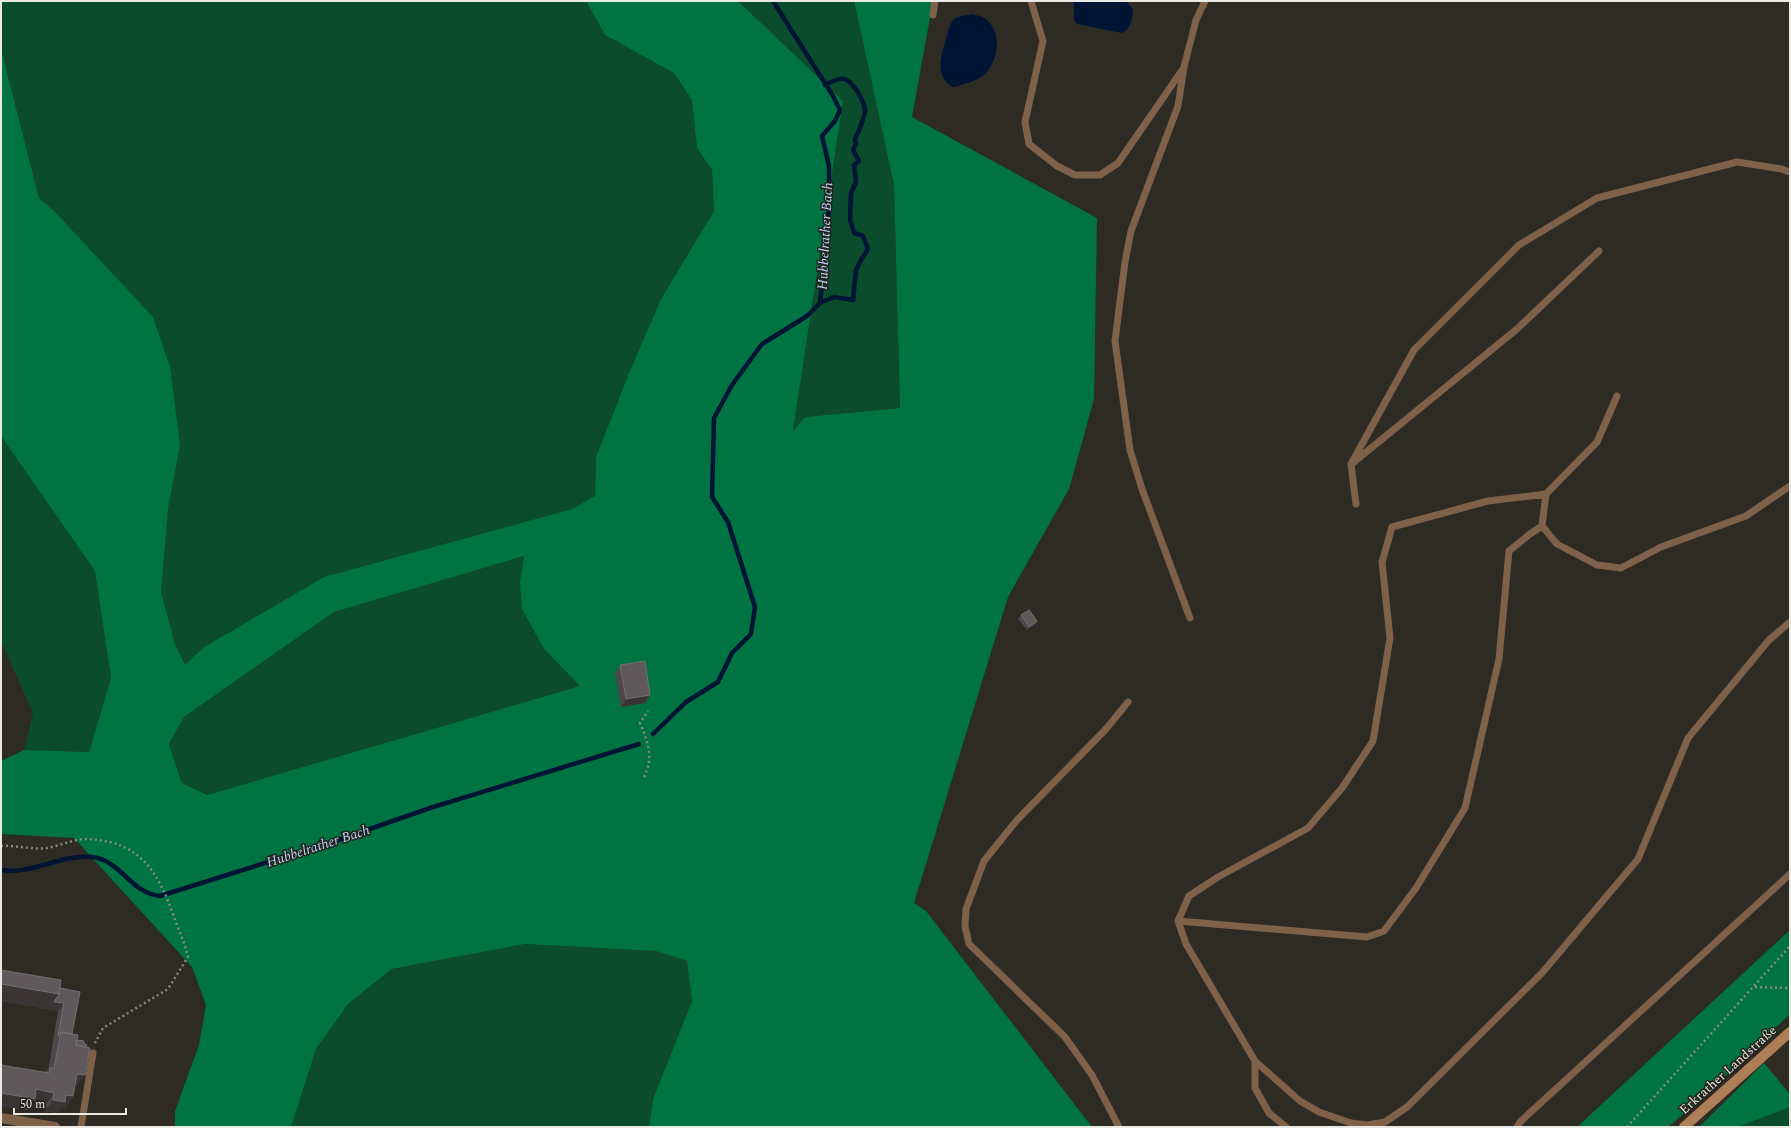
<svg xmlns="http://www.w3.org/2000/svg" width="1791" height="1128" font-family="Spectral,serif">
	<style>
		.green { fill: #0a4c2c }
		.forest { fill: #007342; fill-rule: evenodd }
		.water { fill: #001433 }
		.lines { fill: none; stroke-linecap: round; stroke-linejoin: round }
		.stream { stroke: #001433; stroke-width: 4.5 }
		.path { stroke: #8b8983; stroke-width: 2.5; stroke-dasharray: 2 3; stroke-linecap: butt }
		.lane { stroke: #7f6048; stroke-width: 7 }
		.street { stroke: #7f6048; stroke-width: 10 }
		.secondary { stroke: #ae7e56; stroke-width: 10 }
		.wall { fill: #4e474b }
		.shaded-wall { fill: #3a3534 }
		.building { fill: #5f595b; stroke: #746f70 }
		.labels { text-anchor: middle; dominant-baseline: central; stroke-width: 3; stroke-linejoin: round; paint-order: stroke }
		.street-label { font-size: 13px; fill: #eae9e4; stroke: #23211b }
		.water-label { font-size: 14px; font-style: italic; fill: #b9d7fb; stroke: #23211b }
	</style>
	<rect width="100%" height="100%" fill="#2d2b24"/>
	<!-- green -->
	<path class="green" d="M1,1H586L605,35L674,73L692,100L697,148L712,170L714,211L661,299L629,373L596,457L595,496L572,509L324,577L204,647L185,666L175,644L161,592L168,509L180,445L55,212L39,198L1,49Z
		M738,1H854L894,185L900,408L805,417L793,431L843,101Z
		M1,436L95,571L111,678L89,752L24,750L33,713L1,641Z
		M524,556L520,582L544,649L580,686L207,795L182,783L169,744L184,717L334,612Z
		M525,944L656,951L687,961L692,1001L653,1099L649,1127H291L316,1049L348,1004L393,969Z
		M1790,1107V1127H1738Z"/>
	<!-- forest -->
	<path class="forest" d="M586,1H738L843,101L793,431L805,417L900,408L894,185L854,1H933L912,117L1097,218L1094,399L1069,489L1008,597L914,903L926,911L1092,1127H649L653,1099L692,1001L687,961L656,951L525,944L392,969L348,1004L316,1049L291,1127H175V1111L199,1045L206,1005L192,967L74,838L1,834V761L24,750L89,752L111,678L95,571L1,436V49L39,198L55,212L153,317L170,367L180,445L168,509L161,592L175,644L185,665L204,647L324,577L572,509L595,496L596,457L629,373L661,299L714,211L712,170L697,148L692,100L674,73L605,35ZM524,556L520,582L522,609L544,649L580,686L207,795L182,783L169,744L184,717L334,612Z
		M1790,930V1014L1700,1100L1668,1127H1577Z
		M1764,1063L1790,1094V1107L1738,1127H1699Z"/>
	<!-- water -->
	<path class="water" d="M1074,1H1126L1133,9L1132,20L1127,30L1122,33L1077,24L1074,20Z
		M972,14C976,15 981,16 984,18C1003,30 999,60 985,74C977,81 963,85 953,87C934,77 941,55 946,39C948,33 949,24 954,19C958,16 967,15 972,14Z"/>
	<g class="lines">
		<!-- stream -->
		<path class="stream" d="M820,303L834,297L853,300L856,270L861,260L868,249L863,236L854,233L850,219L851,193L856,182L854,165L859,161L853,150L856,144L855,139C859,130 863,122 865,112C866,103 853,81 844,79C838,78 831,82 825,85
			M653,734L686,702L718,682L732,653L751,634L755,607L728,522L712,497L714,418L732,385L762,344L807,316L820,303L828,228L829,199V166L822,136L835,121L840,110L833,96L773,1
			M1,870C32,875 61,854 92,857C121,860 130,893 160,896L338,840L430,808L639,744"/>
		<!-- path -->
		<path class="path" d="M644,777C654,758 648,742 640,723L648,711
			M1,846C16,845 31,850 47,848C60,846 75,838 89,839C141,842 158,872 174,917C179,931 185,943 188,957L168,989L103,1028L95,1043
			M1755,987L1790,988
			M1627,1127L1790,946"/>
		<!-- lane -->
		<path class="lane" d="M1031,1L1043,41L1025,122L1029,144L1057,166L1075,175H1100L1118,163L1183,69
			M933,15L935,1
			M1354,462L1517,329L1599,251
			M1356,504L1351,464L1414,350L1519,245L1597,198L1737,162L1782,169L1790,172
			M1542,526L1557,544L1597,565L1621,568L1661,547L1746,516L1790,486
			M1190,618L1142,489L1130,450L1115,341L1125,262L1131,231L1178,106L1184,67L1196,20L1205,1
			M1178,921L1367,937L1384,931L1416,888L1465,808L1499,659L1509,551L1530,534L1542,526L1546,494L1597,442L1617,396
			M1255,1061L1300,1101L1319,1112L1351,1123L1367,1125L1385,1122L1407,1107L1542,973L1638,859L1688,738L1769,640L1790,622
			M81,1127L93,1053
			M1119,1127L1092,1075L1065,1037L969,944L965,926L966,909L984,861L1017,820L1106,729L1128,702
			M1286,1127L1269,1113L1255,1088V1061L1186,944L1178,921L1189,896L1218,877L1308,828L1342,788L1373,741L1390,638L1382,562L1392,527L1488,501L1546,494
			M1517,1127L1520,1122L1790,874"/>
		<!-- street -->
		<path class="street" d="M1,1118L55,1127"/>
		<!-- secondary -->
		<path class="secondary" d="M1684,1127L1790,1032"/>
	</g>
	<!-- wall -->
	<path class="wall" d="M1021,615L1037,621L1035,625L1027,630L1018,619Z
		M620,665L650,695L645,703L621,707L615,673Z
		M60,988L72,1034L77,1040V1086H75L73,1096L65,1108L61,1107L57,1113L45,1111L46,1104L33,1101L27,1110L1,1106V1065L44,1072L46,1070L48,1071L58,1011L1,1001Z"/>
	<!-- shaded-wall -->
	<path class="shaded-wall" d="M1037,621L1035,625L1027,630L1029,627Z
		M650,695L645,703L621,707L626,699Z
		M1,984L59,994L64,1003L58,1011L1,1001Z
		M77,1074L85,1075L77,1086L69,1085Z
		M36,1089L54,1093L46,1104L33,1101L27,1110L1,1106V1093Z
		M66,1095L73,1096L65,1108L61,1107L57,1113L45,1111L53,1100Z"/>
	<!-- building -->
	<path class="building" d="M1029,610L1037,621L1029,627L1021,615Z
		M645,661L650,695L626,699L620,665Z
		M1,970L61,980L59,994L1,984Z
		M60,988L80,992L72,1034L61,1032L58,1036L64,1003L54,1002L59,994Z
		M61,1032L78,1035L76,1045L90,1048L85,1075L77,1074L73,1096L66,1095L65,1102L53,1100L54,1093L36,1089L35,1099L1,1093V1065L49,1073L50,1068H54Z
		M77,1040L84,1041V1044L87,1045L86,1047L76,1045Z"/>
	<g class="labels">
		<!-- street labels -->
		<g class="street-label">
			<text transform="translate(1728 1070) rotate(-42)">Erkrather Landstraße</text>
		</g>
		<!-- water labels -->
		<g class="water-label">
			<text transform="translate(825 236) rotate(-87)">Hubbelrather Bach</text>
			<text transform="translate(318 846) rotate(-18)">Hubbelrather Bach</text>
		</g>
	</g>
	<!-- border -->
	<rect width="1791" height="1128" fill="none" stroke="#eae9e4" stroke-width="4"/>
	<!-- scale -->
	<path d="M14 1108v6h112v-6" fill="none" stroke="#eae9e4" stroke-width="2"/>
	<text x="20" y="1108" font-size="12" fill="#eae9e4" stroke="#23211b" stroke-width="3" paint-order="stroke">50 m</text>
</svg>
